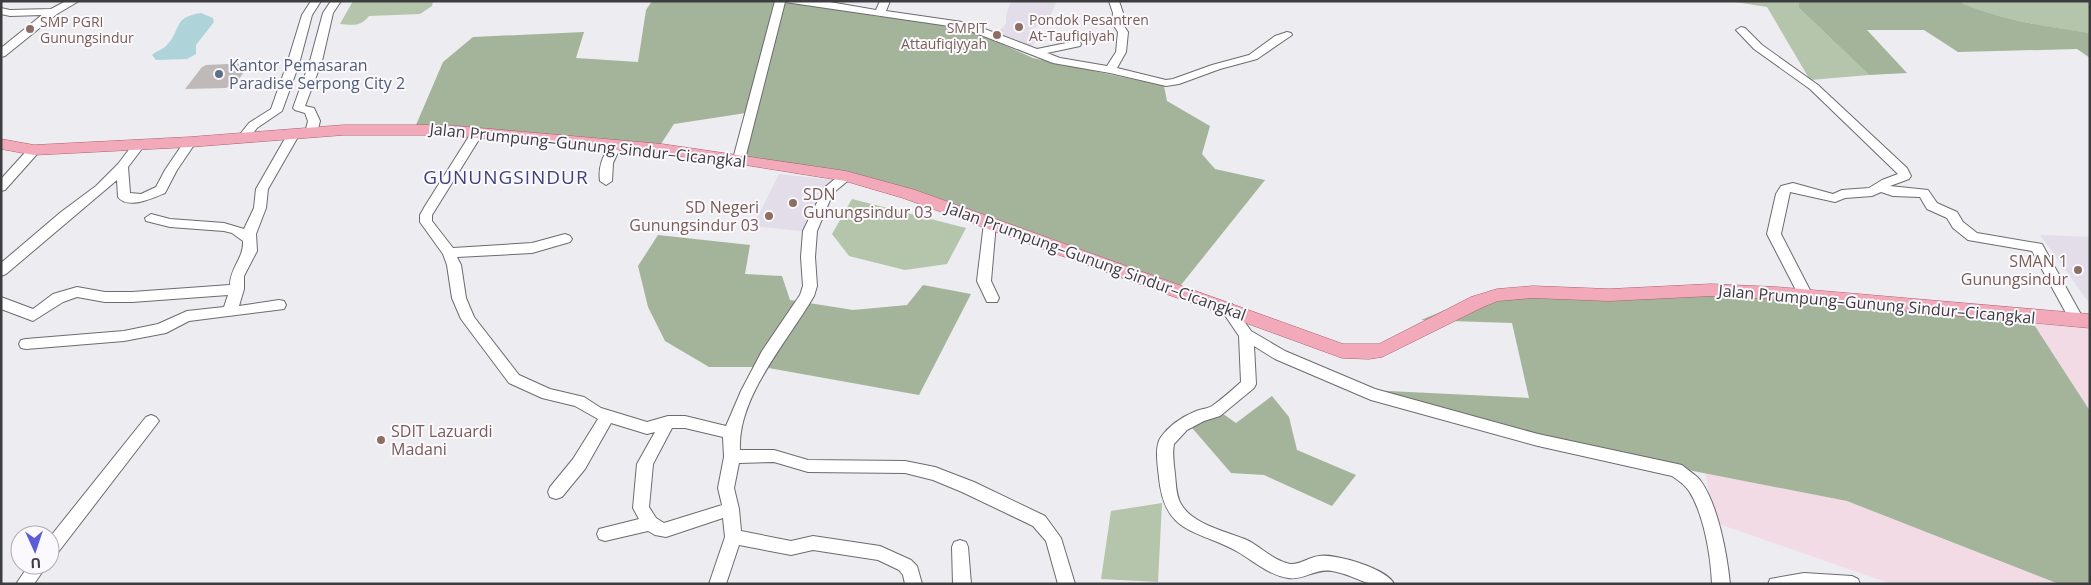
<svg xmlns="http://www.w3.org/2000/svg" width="2091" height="585" font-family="'Open Sans',sans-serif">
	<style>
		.built { fill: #e2dde9 }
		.industrial { fill: #f3dbe6 }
		.green { fill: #b4c5ab }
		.forest { fill: #a3b49a }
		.water { fill: #aed4d9 }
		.building { fill: #bfb9b8 }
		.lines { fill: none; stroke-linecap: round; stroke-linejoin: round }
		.minor-casing { stroke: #6c6b6f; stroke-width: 2 }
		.major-casing { stroke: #ad5f71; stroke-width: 1 }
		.minor { fill: #fff; fill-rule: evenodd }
		.major { fill: #f2aabb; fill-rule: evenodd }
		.education-dot { fill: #8d6e63; stroke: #fbf9fe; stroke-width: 2 }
		.service-dot { fill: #5c6f8a; stroke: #fbf9fe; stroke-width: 2 }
		.labels { text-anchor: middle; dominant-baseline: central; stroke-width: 4; stroke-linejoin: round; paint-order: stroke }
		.far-education-label { font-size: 14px; fill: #785e54; stroke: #fbf9fe; text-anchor: start }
		.service-label { font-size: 16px; fill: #4e5e75; stroke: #fbf9fe; text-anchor: start }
		.street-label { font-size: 16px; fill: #3d3c3e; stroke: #fbf9fe }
		.education-label { font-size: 16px; fill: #785e54; stroke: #fbf9fe; text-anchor: start }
		.quarter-label { font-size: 19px; letter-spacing: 1px; fill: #3d427e; stroke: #fbf9fe }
	</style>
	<rect width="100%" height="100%" fill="#edecf0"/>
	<!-- built -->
	<path class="built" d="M1011,1L1056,2L1049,20L1028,31L1042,36L1029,48L995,35L1006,24V15Z
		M779,174L833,180L809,232L753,226Z
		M2040,235L2090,237V304Z"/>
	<!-- industrial -->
	<path class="industrial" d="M2033,323L2090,327V411Z
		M1705,472L1847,501L2059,584H1892L1716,523Z"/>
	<!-- green -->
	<path class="green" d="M353,1H433L432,6L420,14L369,16C360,27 353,25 340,24Z
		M1729,1H1799L1798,7L1869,75L1810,80L1767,7Z
		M1962,1H2090V33C2046,27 2004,20 1962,4Z
		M852,199L966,228L947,264L905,270L849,256L832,234Z
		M1162,503L1158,582L1101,579L1111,511Z"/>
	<!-- forest -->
	<path class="forest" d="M652,1H821L874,16L963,26L1033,58L1164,86L1167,101L1210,126L1202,154L1215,169L1265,180L1177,290L854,178L734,160L746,113L674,124L657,150L416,125L443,62L473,37L584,32L576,58L638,62L646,10Z
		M1799,1H1962L1963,4C2004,20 2046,27 2090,33V58L2077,49L1958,52L1924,30H1867L1907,73L1869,75L1798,7Z
		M658,235L750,245L745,274L782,276L790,300L853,310L907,305L923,285L971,294L919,395L763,367H709L665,341L648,307L638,266Z
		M1747,293L1954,309L2033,323L2090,411V584H2059L1847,501L1591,451L1368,390L1529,398L1512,323L1421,320L1472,299Z
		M1272,396L1289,417L1297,450L1356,475L1332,506L1264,475L1231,473L1187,422L1219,411L1236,423Z"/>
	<!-- water -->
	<path class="water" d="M201,13L213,18L214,22L196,45V54L187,59L156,60L152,55C156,51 162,50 166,46C182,30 172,17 201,13Z"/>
	<!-- building -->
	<path class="building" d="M250,63L237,82L226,88L185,89L202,67L206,65Z"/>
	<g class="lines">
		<defs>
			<path id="minor" d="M66,1H79L57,14L5,56L1,57V48L42,15L10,16L1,14V8L10,10L51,9Z
				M311,1H321L312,15L299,64L282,111L257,128L247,141H239L237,138L249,123L271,109L287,64L302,15Z
				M331,1H341L333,13L322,61L305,106L314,108L320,121L317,133L311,137L305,133L308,121L305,113L295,110L293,108L310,61L323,13Z
				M775,1H824L876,10L880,1H890L886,11L969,23L1037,49L1076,41L1080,42L1081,44L1080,46L1047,53L1060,58L1107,66L1116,52L1118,32L1112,23L1113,13L1109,1H1119L1123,13L1122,23L1128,32L1126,52L1117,68L1166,80L1173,79L1212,65L1249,55L1275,36L1287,32L1291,33L1292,35L1257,59L1220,69L1179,84L1166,86L1110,73L1053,63L963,28L785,2L745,159L739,163L733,159Z
				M1741,27L1745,28L1762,45L1818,85L1907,168L1911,176L1909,179L1890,186L1928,190L1937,203L1957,212L1963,222L1977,233L2042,244L2084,320L2082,324L2077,325L2072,324L2032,251L1968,240L1953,228L1947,218L1927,209L1920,197L1893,196L1881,192L1872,196L1845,198L1835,202L1790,192L1781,234L1813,296L1811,300H1801L1767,234L1776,194L1781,186L1793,183L1833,194L1842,190L1869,188L1882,180L1898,174L1810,89L1754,49L1736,30Z
				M477,129L483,133L432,215V221L453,248L532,243L565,234L570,236L572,239L570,242L532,253L457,257L461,265L466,298L474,317L519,375L550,389L584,397L601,408L647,422L668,416H685L726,426L741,391L762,351L800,295L803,286L801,257L803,231L824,188L842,173H850L852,176L850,179L833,193L817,231L815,257L817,286L814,296C788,341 737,397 740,450H774L808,460L905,461L935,467L974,482L1045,516L1061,538L1075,584H1058L1046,541L1033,526L962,492L933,480L905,473L808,472L774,462L739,463L734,488L739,509L741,531L791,541L813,536L880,546L911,560L917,566L922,584H905L903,575L899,570L878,560L813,550L791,555L739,545L726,584H709L725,537L723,518L666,537L655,535L648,531L605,541L599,539L597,534L599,529L639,519L633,508L637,464L655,432L647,434L611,423L585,469L562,497L556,499L550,497L548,492L550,487L573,459L598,419L575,406L542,398L509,383L461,319L452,298L447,265L443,254L420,222V215L425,206L473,130ZM672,428H685L723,437L724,457L718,488L722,505L664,523L656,518L649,507L653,464Z
				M293,131L299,135L268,189L266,208L256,234L257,251L244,276V289L239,306L279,300L284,301L286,305L284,309L189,321L166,333L124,341L26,349L21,348L19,344L21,340L26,339L124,331L158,324L187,311L224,307L228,295L132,302H105L77,297L63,302L33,321L1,309V297L33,309L53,294L77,287L105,292H132L230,285C230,268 244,258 243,241L232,233L224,231L170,227L146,221L145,218L151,214L170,219L224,223L244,229L254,208L256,189L287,135Z
				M190,138L196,142L177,170L165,193C153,198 128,210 118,197L117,180L6,274L1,276V263L61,212L96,186L118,164L134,143L138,142L144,146L128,167L130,193L141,194L156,187L165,170L186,139Z
				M615,142L621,146L613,163L612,181L606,185L600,181C598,166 603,156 611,143Z
				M34,146L40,150L38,153L5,190L1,191V179L30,147Z
				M990,219L995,220L996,223L991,281L999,298L997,302H987L977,281L984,223L985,220Z
				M1227,303L1232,304L1251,331L1285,351L1375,389L1538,434L1682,465C1687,470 1695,474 1700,480C1718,504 1727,554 1730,584H1712C1711,557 1704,514 1689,491C1685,485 1678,480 1672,476L1538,446L1371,400L1275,359L1254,346L1256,384L1254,388L1220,416L1204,421L1187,430L1174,444C1172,453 1174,465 1175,474C1176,484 1176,496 1181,504C1193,525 1226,531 1247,540C1261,547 1274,561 1290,564C1300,565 1309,557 1319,556C1335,553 1388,569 1394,584C1386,584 1376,585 1368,583C1356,579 1345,573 1332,571C1315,568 1303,581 1288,578C1269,575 1255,562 1238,552C1198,529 1165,536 1159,478C1158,466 1154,447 1161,437C1169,426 1182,417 1194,412C1200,409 1207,409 1212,406C1222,399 1232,390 1241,382L1239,336L1220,308L1222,304Z
				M151,415L156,417L159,421L156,425L56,555L50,557V537L146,417Z
				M960,540L966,542L968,547L971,584H953L952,547L954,542Z
				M29,565H47L34,584H16Z
				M1804,573L1852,576L1858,579L1860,584H1768L1770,579Z"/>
			<path id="major" d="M344,125H445L662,144L846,171L915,190L1343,344H1379L1471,297L1497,289L1533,286L1609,289L1711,284L1777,287L2090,314V328L1777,299L1711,296L1609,301L1533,298L1498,301L1483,307L1382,357L1369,359L1342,358L903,198L845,181L739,164L662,154L445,135H344L190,147L34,155L1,149V139L34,145L190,137Z"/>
		</defs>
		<!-- minor casing -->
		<use href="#minor" class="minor-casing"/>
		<!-- major casing -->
		<use href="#major" class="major-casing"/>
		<!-- minor -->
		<use href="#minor" class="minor"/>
		<!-- major -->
		<use href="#major" class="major"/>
	</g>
	<!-- markers -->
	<g class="education-dot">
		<circle cx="1019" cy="27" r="5"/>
		<circle cx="30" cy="29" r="5"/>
		<circle cx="997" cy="35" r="5"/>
		<circle cx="793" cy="203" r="5"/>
		<circle cx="769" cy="216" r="5"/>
		<circle cx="2078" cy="270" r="5"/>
		<circle cx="381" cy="440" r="5"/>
	</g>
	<circle class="service-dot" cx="219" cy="74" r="5"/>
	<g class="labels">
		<!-- far-education labels -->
		<g class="far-education-label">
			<text x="1029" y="19">Pondok Pesantren<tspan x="1029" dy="16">At-Taufiqiyah</tspan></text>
			<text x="40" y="21">SMP PGRI<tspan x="40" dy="16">Gunungsindur</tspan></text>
			<text x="987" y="27" text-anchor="end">SMPIT<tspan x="987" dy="16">Attaufiqiyyah</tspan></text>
		</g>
		<!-- service labels -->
		<g class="service-label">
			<text x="229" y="65">Kantor Pemasaran<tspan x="229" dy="18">Paradise Serpong City 2</tspan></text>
		</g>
		<!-- street labels -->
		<g class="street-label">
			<text transform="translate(588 145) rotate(6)">Jalan Prumpung–Gunung Sindur–Cicangkal</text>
			<text transform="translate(1096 261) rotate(20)">Jalan Prumpung–Gunung Sindur–Cicangkal</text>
			<text transform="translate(1877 304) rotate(5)">Jalan Prumpung–Gunung Sindur–Cicangkal</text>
		</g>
		<!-- education labels -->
		<g class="education-label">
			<text x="803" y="194">SDN<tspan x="803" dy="18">Gunungsindur 03</tspan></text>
			<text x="759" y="207" text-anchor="end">SD Negeri<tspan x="759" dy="18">Gunungsindur 03</tspan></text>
			<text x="2068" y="261" text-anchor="end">SMAN 1<tspan x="2068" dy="18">Gunungsindur</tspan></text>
			<text x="391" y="431">SDIT Lazuardi<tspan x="391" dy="18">Madani</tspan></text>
		</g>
		<!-- quarter labels -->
		<g class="quarter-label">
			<text x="506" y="177">GUNUNGSINDUR</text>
		</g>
	</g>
	<!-- border -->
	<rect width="2091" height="585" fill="none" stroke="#3d3c3e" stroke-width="5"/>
	<!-- north arrow -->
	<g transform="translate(35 550) rotate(177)"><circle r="24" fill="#fbf9fe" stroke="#afadb1"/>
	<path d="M0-4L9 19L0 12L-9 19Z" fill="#5b5ed5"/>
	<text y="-8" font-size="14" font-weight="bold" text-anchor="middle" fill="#3d3c3e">U</text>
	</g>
</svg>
